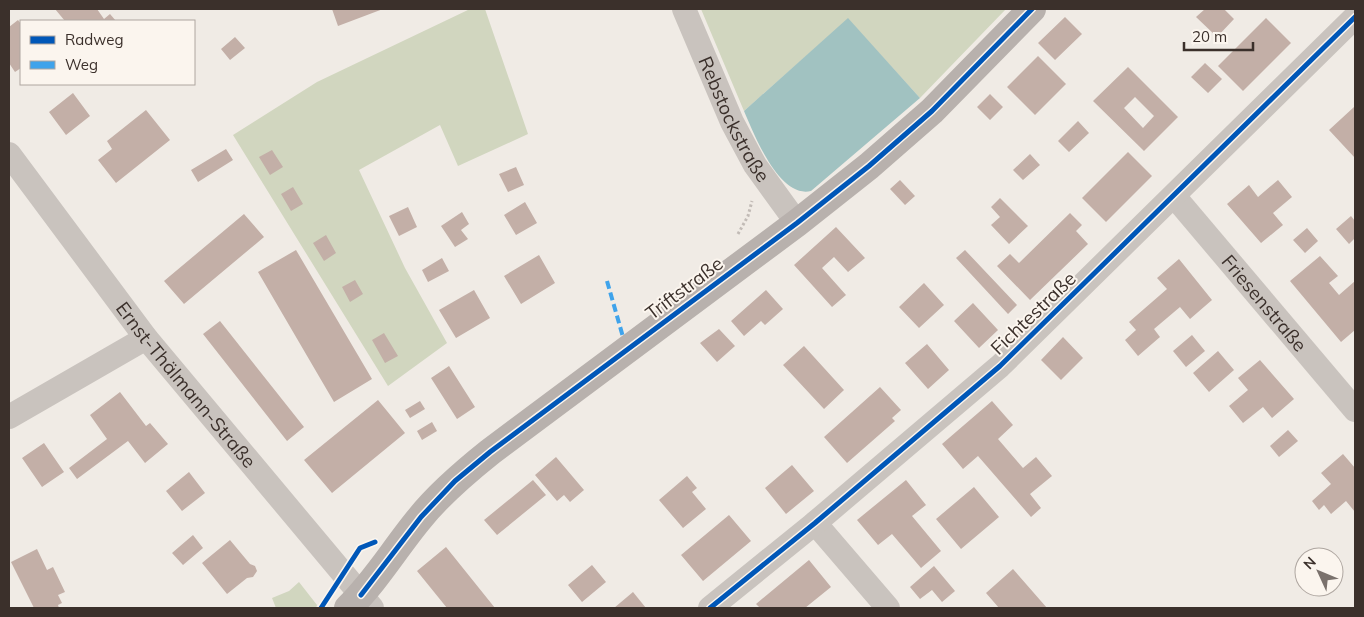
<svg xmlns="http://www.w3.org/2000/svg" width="1364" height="617" font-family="Mulish,sans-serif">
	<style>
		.green { fill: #d1d6bf }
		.water { fill: #a1c2c1 }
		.building { fill: #c3afa7; fill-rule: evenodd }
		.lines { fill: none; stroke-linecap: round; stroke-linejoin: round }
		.path { stroke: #c2bbb6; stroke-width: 3; stroke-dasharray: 2.5 2.5; stroke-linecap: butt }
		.minor { stroke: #c9c3be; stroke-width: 24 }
		.primary { stroke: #b8b1ad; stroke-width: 28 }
		.quiet { stroke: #3fa3eb; stroke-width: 4; stroke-dasharray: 8 4; stroke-linecap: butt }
		.cycleway-casing { stroke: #fbf5ee; stroke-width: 8 }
		.cycleway { stroke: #0057b8; stroke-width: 5 }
		.labels { text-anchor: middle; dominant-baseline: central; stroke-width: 4; stroke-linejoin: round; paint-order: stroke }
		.street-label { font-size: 19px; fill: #3b302b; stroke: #fbf5ee }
	</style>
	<rect width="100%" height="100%" fill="#f0ebe5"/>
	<!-- green -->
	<path class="green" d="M470,9H485L528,134L458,166L440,125L359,170L405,268L447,343L388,386L233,135L317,82Z
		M701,9H1006L920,98L848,19L744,111Z
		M299,582L317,605L316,608H276L272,598L289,591Z"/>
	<!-- water -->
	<path class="water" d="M848,18L920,98L811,191C779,199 754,134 744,111Z"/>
	<!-- building -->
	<path class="building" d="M55,9H97L104,19L110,14L116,21H65Z
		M332,9H383L338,26Z
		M1205,9H1224L1234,19L1217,37L1196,17Z
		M1065,17L1082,34L1055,60L1038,43Z
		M1266,18L1291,43L1243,91L1218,66Z
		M18,20L21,24V68L15,72L9,63V27Z
		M235,37L245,48L230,60L221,49Z
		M1038,56L1066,84L1035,115L1007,87Z
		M1205,63L1222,79L1208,93L1191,77Z
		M1128,67L1178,117L1144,151L1093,101ZM1135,97L1154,116L1143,128L1124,108Z
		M73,93L90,116L66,135L49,112Z
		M990,94L1003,107L990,120L977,107Z
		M1354,107L1355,108V158L1329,130Z
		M146,110L170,140L116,183L98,160L112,149L107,141Z
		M1078,121L1089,133L1069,152L1058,141Z
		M226,149L233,160L198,182L191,170Z
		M272,150L283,167L270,175L259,157Z
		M1128,152L1152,176L1106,222L1082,198Z
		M1030,154L1040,165L1023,180L1013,170Z
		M516,167L524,185L508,192L499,174Z
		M900,180L915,196L905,205L890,189Z
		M1278,180L1292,197L1273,213L1283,225L1261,243L1227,204L1249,185L1258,197Z
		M293,187L303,204L291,211L281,194Z
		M1000,198L1028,226L1009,244L991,225L1000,217L991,207Z
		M525,202L537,223L516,235L504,215Z
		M408,207L417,227L399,236L389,216Z
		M462,212L469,224L461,230L468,239L455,247L441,226Z
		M1070,213L1082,225L1076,231L1088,244L1030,300L997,266L1010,254L1019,263Z
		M244,214L264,237L184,304L164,281Z
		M1351,216L1355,221V238L1349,244L1336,229Z
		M836,227L865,258L848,272L834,257L822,268L846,295L832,307L794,265Z
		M1307,228L1318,241L1305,253L1293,240Z
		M326,235L336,253L324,261L313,243Z
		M296,250L372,379L334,402L258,272Z
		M965,250L1017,305L1008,314L956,258Z
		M539,255L555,283L521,304L504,276Z
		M1320,256L1338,276L1329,283L1339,295L1355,281V330L1341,342L1290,281Z
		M442,258L449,271L428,282L422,270Z
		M1179,259L1212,300L1190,319L1180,307L1154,329L1160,337L1138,356L1125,340L1136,330L1129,322L1167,289L1157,278Z
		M355,280L363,294L350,302L342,287Z
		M924,283L944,305L919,328L899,307Z
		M474,290L490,318L456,338L439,310Z
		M766,290L783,309L765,325L761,321L744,336L731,321Z
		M973,303L998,330L979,348L954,321Z
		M220,321L304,427L287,441L203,334Z
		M719,329L735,346L717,362L700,343Z
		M384,333L398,356L385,363L372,340Z
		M1192,335L1205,351L1186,367L1173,351Z
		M1063,337L1083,358L1061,380L1041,360Z
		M927,344L949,370L928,389L905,363Z
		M804,346L844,390L824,409L783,365Z
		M1218,351L1234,370L1209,392L1193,373Z
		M1260,360L1294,399L1272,418L1263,407L1243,423L1229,406L1248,390L1238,378Z
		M449,366L475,407L457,419L431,378Z
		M880,387L901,410L892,418L895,421L847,463L824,437Z
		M120,392L146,426L150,423L168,444L145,463L128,441L77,479L69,468L107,439L90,415Z
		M378,400L405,433L332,493L304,460Z
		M420,401L425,409L410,418L405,410Z
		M992,401L1013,425L998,439L1023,468L1036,457L1052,476L1030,494L1041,508L1031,517L978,456L963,469L942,444Z
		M432,422L437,431L422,440L417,431Z
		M1288,430L1298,441L1279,457L1270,446Z
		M44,443L64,472L42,487L22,458Z
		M1343,454L1355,468V512L1346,501L1331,514L1324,505L1319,510L1312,501L1331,484L1321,473Z
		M556,457L584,490L570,502L564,495L557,501L535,475Z
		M792,465L814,491L786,514L765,488Z
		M189,472L205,493L182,511L166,491Z
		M687,476L697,488L692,492L706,509L683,528L659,500Z
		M533,480L546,495L497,535L484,520Z
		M906,480L926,505L912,516L941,551L921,568L892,534L878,545L857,520Z
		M974,487L999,517L961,549L936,519Z
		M729,515L751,541L703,581L681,555Z
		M193,535L203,548L183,565L172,553Z
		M230,540L250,564L255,566L257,571L253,577L247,578L227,594L202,563Z
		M446,547L495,608H447L417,571Z
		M37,549L47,570L53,567L65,592L58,595L62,603L58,605L59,608H34L11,562Z
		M809,560L831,587L805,608H760L756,604Z
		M592,565L606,582L582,602L568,585Z
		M934,566L955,591L942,602L932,590L920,599L910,587Z
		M1013,569L1047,608H999L986,593Z
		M633,592L646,608H614Z"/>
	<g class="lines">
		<!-- path -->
		<path class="path" d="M738,234L748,216L752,201"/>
		<!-- minor -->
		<g class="minor">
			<path id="s1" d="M684,9L732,122L755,165L797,223"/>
			<path id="s2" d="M9,154L146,338L372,608"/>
			<path id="s3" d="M1174,196L1355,410"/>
			<path d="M9,417L146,338"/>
			<path d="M815,523L888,608"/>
			<path d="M710,608L815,523L1000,366L1355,17"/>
		</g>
		<!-- primary -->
		<path class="primary" d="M348,608C376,581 395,548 420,518C440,493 465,472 490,452L797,223L869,166L932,111L1032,9"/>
		<!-- quiet -->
		<path class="quiet" d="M607,281L623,337"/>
		<defs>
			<path id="cycleway" d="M361,595L421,517L455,481L490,452L797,223L869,166L932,111L1032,9
				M321,608L360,548L375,542
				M710,608L815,523L1000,366L1355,17"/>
		</defs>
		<!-- cycleway casing -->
		<use href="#cycleway" class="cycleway-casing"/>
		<!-- cycleway -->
		<use href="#cycleway" class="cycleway"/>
	</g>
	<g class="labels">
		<!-- street labels -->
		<g class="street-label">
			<text stroke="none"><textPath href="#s1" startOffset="121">Rebstockstraße</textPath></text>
			<text transform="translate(684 288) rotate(-37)">Triftstraße</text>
			<text stroke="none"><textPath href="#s3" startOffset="140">Friesenstraße</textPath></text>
			<text transform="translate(1033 313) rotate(-44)">Fichtestraße</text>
			<text stroke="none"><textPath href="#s2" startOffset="291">Ernst-Thälmann-Straße</textPath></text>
		</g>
	</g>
	<!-- border -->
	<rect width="1364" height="617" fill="none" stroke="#3b302b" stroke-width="20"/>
	<!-- legend -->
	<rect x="20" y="20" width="175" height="65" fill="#fbf5ee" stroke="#aea6a0"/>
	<rect x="30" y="36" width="25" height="8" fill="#0057b8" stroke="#aea6a0"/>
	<text x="65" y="45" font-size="15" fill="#3b302b">Radweg</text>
	<rect x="30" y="61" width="25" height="8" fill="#3fa3eb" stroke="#aea6a0"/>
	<text x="65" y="70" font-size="15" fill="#3b302b">Weg</text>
	<!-- north arrow -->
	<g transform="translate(1319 572) rotate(314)"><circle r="24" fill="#fbf5ee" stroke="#aea6a0"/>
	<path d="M0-4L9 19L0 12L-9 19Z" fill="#7a716c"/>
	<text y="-8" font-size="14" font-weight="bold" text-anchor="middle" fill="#3b302b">N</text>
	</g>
	<!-- scale -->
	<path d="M1184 42v8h69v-8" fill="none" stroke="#3b302b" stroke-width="2.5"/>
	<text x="1192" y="42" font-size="15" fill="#3b302b" stroke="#fbf5ee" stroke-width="4" paint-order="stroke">20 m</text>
</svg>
